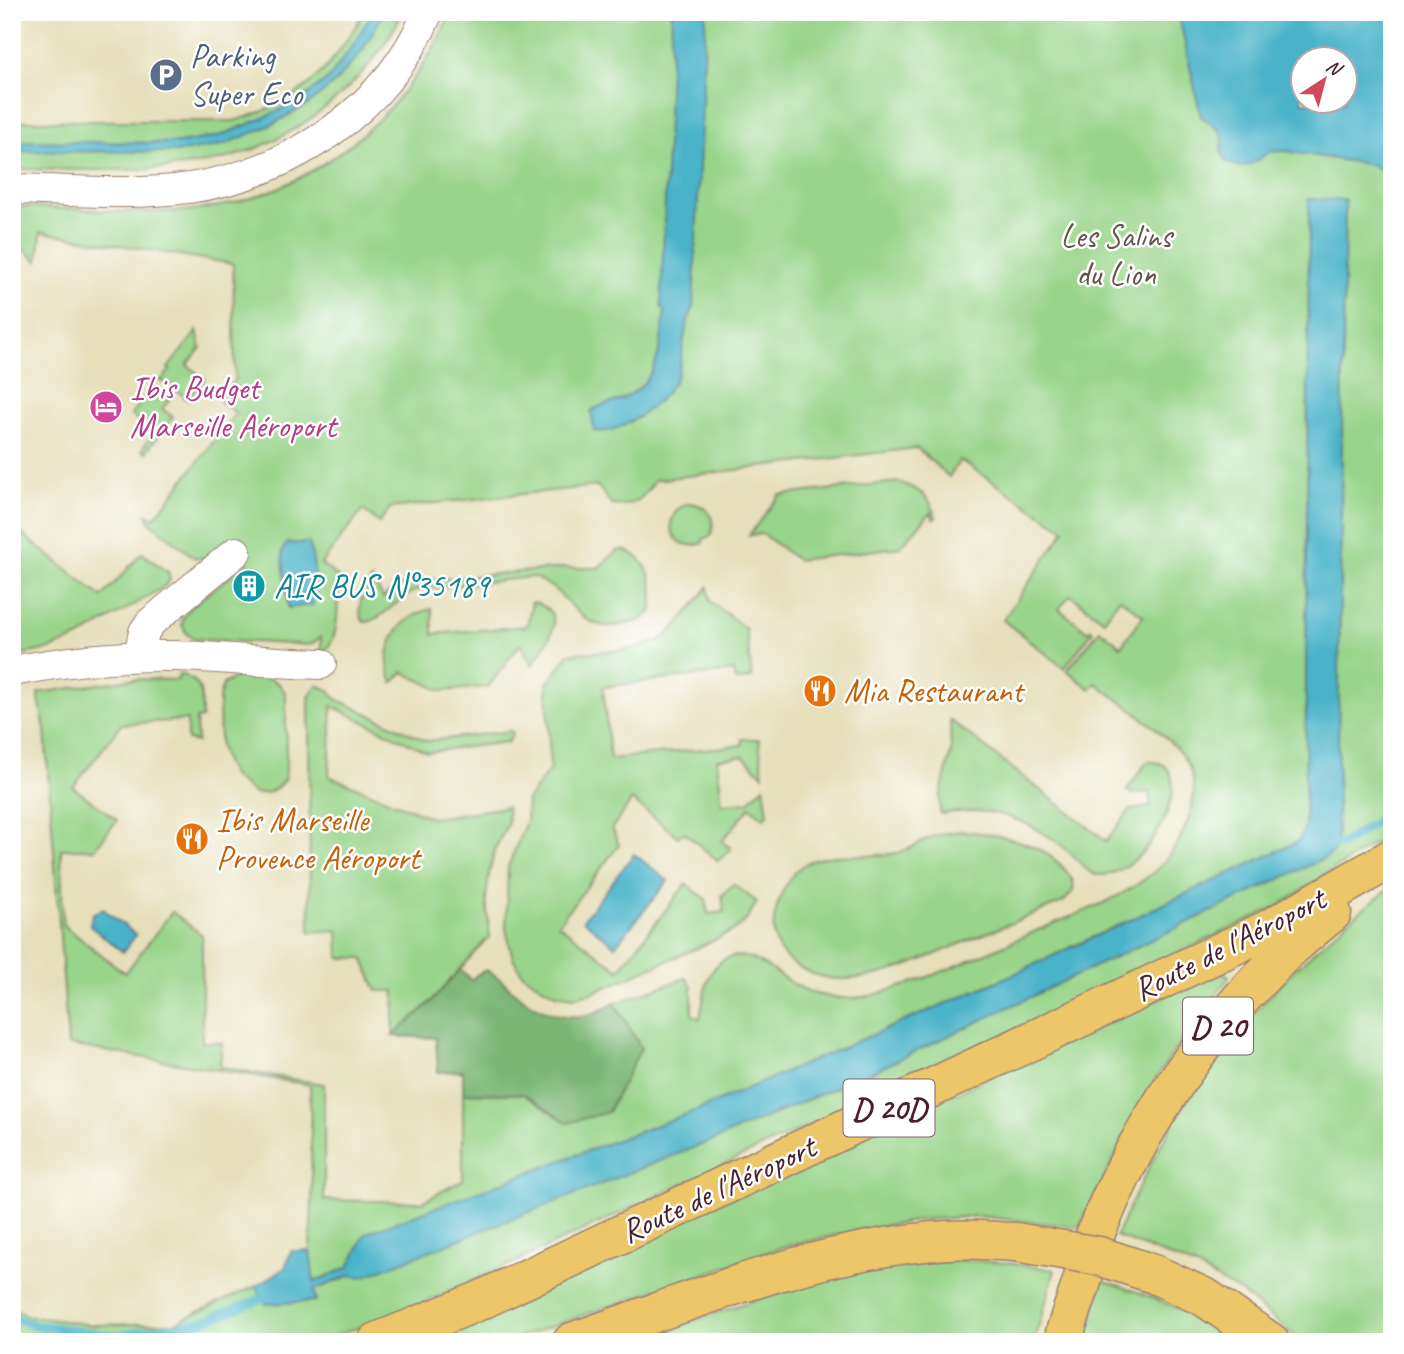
<svg xmlns="http://www.w3.org/2000/svg" width="1404" height="1354" font-family="Caveat,sans-serif">
	<style>
		.green { fill: #98d489; stroke: #717a5a; stroke-width: 2; fill-rule: evenodd }
		.forest { fill: #7ab675; stroke: #626a50; stroke-width: 2 }
		.water { fill: #4ab3c9; stroke: #4a697a; stroke-width: 2; fill-rule: evenodd }
		.lines { fill: none; stroke-linecap: round; stroke-linejoin: round }
		.stream { stroke: #4ab3c9; stroke-width: 9 }
		.minor-casing { stroke: #987f72; stroke-width: 32 }
		.primary-casing { stroke: #987f72; stroke-width: 41 }
		.minor { stroke: #fff; stroke-width: 30 }
		.primary { stroke: #ecc669; stroke-width: 38 }
		.primary-bridge-casing { stroke: #987f72; stroke-width: 41; stroke-linecap: butt }
		.primary-bridge { stroke: #ecc669; stroke-width: 38 }
		.labels { text-anchor: middle; dominant-baseline: central; stroke-width: 5; stroke-linejoin: round; paint-order: stroke }
		.shield { fill: #fff; stroke: #80626b; stroke-width: 2 }
		.shield-label { font-size: 32px; font-weight: bold; fill: #4a1f2b }
		.service-label { font-size: 33px; fill: #4e5e75; stroke: #fff; text-anchor: start }
		.park-label { font-size: 33px; fill: #615547; stroke: #fff }
		.hotel-label { font-size: 33px; fill: #b23c85; stroke: #fff; text-anchor: start }
		.culture-label { font-size: 33px; fill: #0d838f; stroke: #fff; text-anchor: start }
		.food-label { font-size: 33px; fill: #c56008; stroke: #fff; text-anchor: start }
		.street-label { font-size: 33px; fill: #4a1f2b; stroke: #fff }
	</style>
	<rect width="100%" height="100%" fill="#fff"/>
	<filter id="ink" filterUnits="userSpaceOnUse"><feTurbulence type="fractalNoise" baseFrequency=".0143" numOctaves="2"/><feDisplacementMap in="SourceGraphic" scale="14" xChannelSelector="R" yChannelSelector="G"/><feConvolveMatrix kernelMatrix="1 2 1 2 8 2 1 2 1" color-interpolation-filters="sRGB"/></filter>
	<filter id="wash" filterUnits="userSpaceOnUse"><feTurbulence type="fractalNoise" baseFrequency=".00686" numOctaves="4" result="noise"/><feDisplacementMap in="SourceGraphic" scale="28" xChannelSelector="R" yChannelSelector="G"/><feGaussianBlur stdDeviation="1.57" result="paint"/><feColorMatrix in="noise" values="0 0 0 0 0 0 0 0 0 0 0 0 0 0 0 0 0 1.4 0 .05"/><feComposite in="paint" operator="in"/></filter>
	<g filter="url(#wash)">
		<rect width="100%" height="100%" fill="#e6dfba"/>
		<!-- green -->
		<path class="green" d="M364,12H403C366,87 293,145 211,162C148,174 76,169 12,169V121H233C301,103 330,72 364,12Z
			M451,12H1392V832L1275,908L500,1269L403,1312L316,1342H12V1307L27,1316L93,1325L174,1323L256,1286L266,1304L315,1301L314,1290L351,1275L363,1276L716,1139L872,1072L1334,851L1337,831L1306,776L1305,827L1299,841L1014,974L700,1109L367,1233L349,1267L313,1282L310,1251L312,1200L310,1085L68,1045L45,730L38,693L131,679L178,680L179,674C205,681 201,695 202,718L196,719L197,742L187,740V720L122,724L73,787L117,820L95,849H61L63,925L125,973L172,912L202,935V1042L222,1043L220,1067L324,1084V1200L422,1202L463,1180V1093L523,1094L568,1123L641,1048L615,1003L686,978L692,986V1014L700,1019C704,998 705,963 731,957C754,952 777,975 797,986C813,995 834,999 853,998C872,997 891,990 909,984C952,969 994,950 1036,931C1075,914 1121,900 1154,872C1178,851 1202,805 1191,772C1179,739 1124,705 1096,683L1090,689L1067,670L1100,630L1121,646L1143,616L1120,598L1104,620L1070,595L1059,609L1088,632L1091,629L1093,631L1064,668L1003,620L1065,530L960,460L949,477L917,448L655,480C643,499 635,507 612,505L598,486L390,508L379,523L363,510L321,564L338,577C337,596 342,645 321,652V637L310,645L194,639L187,634L182,625L183,618L191,607L248,562L229,539L206,558H195L150,522L147,514L154,518L236,413L220,401L235,379L233,264L41,232L38,261L22,248L12,259V206C72,208 134,215 193,210C308,198 407,117 451,12ZM1302,60H1344V102H1302Z
			M197,331L201,348L187,365L205,379L188,400L169,384L168,386L159,380H162L170,370L168,368Z
			M153,387L170,399L162,409L173,417L146,452L142,449L154,433L131,415Z
			M898,482C919,489 931,496 936,518L933,519L931,512L900,547L797,560L763,534L749,535L780,495Z
			M690,503C708,505 718,520 710,537L703,539V543C671,555 657,513 690,503Z
			M12,526L102,597L142,553L167,572L168,571L170,580L165,586L78,638L50,649L12,656Z
			M623,550C650,557 656,587 651,612C644,620 636,622 626,624C574,636 576,592 532,577L417,590C399,596 380,623 364,622C354,607 363,591 372,579L383,598L394,589L410,582L563,568H598L617,551Z
			M708,587L710,601L746,629L752,678L736,681L733,671L603,687L610,759L742,745V739H759L763,775L743,756L717,759L722,804L748,802L764,786L768,814L764,818L750,807L722,841L731,849L718,861L684,832L678,837L632,800L612,828L619,845L558,924L619,970L686,884L706,899L708,914L724,912L722,896L733,884L757,902L747,919L735,930L711,942L592,993L573,997L556,994L539,985L522,973L513,958L506,929L508,867L526,821L527,800L550,769L547,684L569,654C595,651 643,653 665,637C681,624 695,603 708,587Z
			M532,602C573,612 546,645 532,665L520,644L488,687L441,691L403,672L393,683C378,650 398,616 432,609L433,634L527,626Z
			M238,676C257,677 278,674 286,695V771L284,780L277,788L267,793L255,794L233,777L225,762L220,746L219,698L223,684Z
			M317,685L329,690L336,699L427,741L511,731L513,733L508,742L427,752L332,706L329,776L432,818L507,807L508,823L495,849L489,874L486,899L490,938L485,941L432,1001L393,1036L395,991H377L363,958H339L338,930L310,932L309,697Z
			M950,720L1106,841L1130,810L1151,807L1149,792L1132,794L1127,790L1147,762C1202,756 1159,868 1103,875C1101,875 1095,875 1093,874C1084,869 1077,858 1069,852C1053,837 1030,824 1009,817C986,809 963,811 940,814V798L951,752Z
			M961,831C999,834 1046,842 1069,875C1078,887 1073,893 1063,902C1027,917 991,931 955,946C919,961 882,979 843,979C820,980 784,966 776,943C768,920 783,880 802,866C829,848 867,860 896,853C911,850 922,840 935,836C943,833 953,833 961,831Z
			M1392,887V1342H1302L1243,1294L1196,1267L1116,1236C1135,1194 1155,1152 1180,1112C1233,1027 1311,946 1392,887Z
			M1224,972L1229,977L1226,982L1186,1033L1150,1088L1079,1227L978,1216L920,1220L850,1232L783,1247L505,1342H419L1210,975Z
			M961,1260L1010,1263L1055,1270L1034,1342H629L817,1279L899,1263Z
			M1102,1280C1150,1295 1196,1313 1237,1342H1086Z"/>
		<!-- forest -->
		<path class="forest" d="M460,969L472,981L476,975L486,970C499,976 507,986 517,994C536,1010 565,1022 590,1014C598,1012 607,1007 615,1003L641,1048L608,1112L568,1123L523,1094L463,1093V1071L438,1072L436,1038L393,1036L432,1001Z"/>
		<!-- water -->
		<path class="water" d="M373,12H384L363,50L336,82L309,104L269,126L223,145L181,152L12,151V141L180,143L219,136L261,119L302,99L329,78L353,45Z
			M672,12H706L693,310C684,321 683,356 678,373C670,398 621,437 594,431L591,411C600,404 612,404 622,399C660,381 660,347 665,311L661,307Z
			M1178,12H1392V173H1385L1372,165L1285,151L1269,152L1255,162L1240,167L1227,162L1221,151L1223,140L1219,130L1201,117ZM1302,60H1344V102H1302Z
			M1309,199L1345,200L1337,836L1334,851L1329,856L872,1072L716,1139L363,1277L351,1275L314,1290L316,1301L266,1304L256,1286L285,1268L291,1251H310L314,1282L349,1267L366,1233L700,1109L1014,974L1299,841L1305,827Z
			M287,543H309C315,563 316,584 313,605L288,608L282,551Z
			M634,854L668,881L615,946L583,920Z
			M103,909L136,935L123,952L90,926L92,914Z"/>
		<g class="lines">
			<!-- stream -->
			<path class="stream" d="M1325,849L1343,843L1392,812
				M12,1317L33,1325L116,1336L202,1322L271,1295"/>
		</g>
	</g>
	<g filter="url(#ink)">
		<g class="lines">
			<defs>
				<path id="minor" d="M12,189C70,190 131,196 189,188C291,173 387,110 428,12
					M139,656L144,632L150,623L236,552
					M12,671C65,661 120,655 174,656C223,657 272,663 321,664"/>
				<path id="primary" d="M1154,1274L1206,1298L1270,1342
					M377,1342L479,1301L1269,929L1392,858
					M572,1342C694,1300 816,1249 946,1240C969,1238 993,1241 1016,1242
					M1063,1342C1067,1321 1076,1301 1082,1281C1087,1264 1091,1246 1097,1230C1138,1130 1199,1038 1276,962C1293,944 1313,929 1332,913"/>
			</defs>
			<!-- minor casing -->
			<use href="#minor" class="minor-casing"/>
			<!-- primary casing -->
			<use href="#primary" class="primary-casing"/>
			<!-- minor -->
			<use href="#minor" class="minor"/>
			<!-- primary -->
			<use href="#primary" class="primary"/>
			<defs>
				<path id="primary-bridge" d="M1016,1242L1099,1256L1154,1274"/>
			</defs>
			<!-- primary-bridge casing -->
			<use href="#primary-bridge" class="primary-bridge-casing"/>
			<!-- primary-bridge -->
			<use href="#primary-bridge" class="primary-bridge"/>
		</g>
	</g>
	<!-- icons -->
	<defs>
		<symbol id="parking-disc" viewBox="-11 -11 22 22"><circle r="9.5" fill="#5c6f8a" stroke="#fff"/><path d="M-3.5-5.5H1a3.5 3.5 0 0 1 0 7H-1V5.5H-3.5ZM-1-3.4V-.6H.8a1.4 1.4 0 0 0 0-2.8Z" fill="#fff"/></symbol>
		<symbol id="hotel-disc" viewBox="-11 -11 22 22"><circle r="9.5" fill="#d1479c" stroke="#fff"/><path d="M-6-4.5h1.5V1H6V5H4.5V3h-9V5H-6ZM-4 0a1.8 1.8 0 1 1 3.6 0ZM.5 0V-2.5h3Q6-2.5 6 0Z" fill="#fff"/></symbol>
		<symbol id="building-disc" viewBox="-11 -11 22 22"><circle r="9.5" fill="#0f9aa8" stroke="#fff"/><path d="M-4-6H4V6H1V3H-1V6H-4ZM-2.5-4.3h1.7v1.8h-1.7ZM.8-4.3h1.7v1.8H.8ZM-2.5-1h1.7V.8h-1.7ZM.8-1h1.7V.8H.8Z" fill="#fff"/></symbol>
		<symbol id="restaurant-disc" viewBox="-11 -11 22 22"><circle r="9.5" fill="#e8710a" stroke="#fff"/><path d="M-5-6h1v4h1v-4h1v4h1v-4h1v5L-1.5 .5V6h-2V.5L-5-1ZM5-6V6H3V1.5H1.5Q1.5-4 5-6Z" fill="#fff"/></symbol>
	</defs>
	<g fill-rule="evenodd">
		<use href="#parking-disc" x="147" y="56" width="38" height="38"/>
		<use href="#hotel-disc" x="87" y="388" width="38" height="38"/>
		<use href="#building-disc" x="230" y="567" width="38" height="38"/>
		<use href="#restaurant-disc" x="801" y="672" width="38" height="38"/>
		<use href="#restaurant-disc" x="173" y="820" width="38" height="38"/>
	</g>
	<g class="labels">
		<!-- shield labels -->
		<g class="shield">
			<rect x="1183" y="997.5" width="70" height="57" rx="5"/>
			<rect x="843.5" y="1079.5" width="91" height="57" rx="5"/>
		</g>
		<g class="shield-label">
			<text x="1218" y="1026">D 20</text>
			<text x="889" y="1108">D 20D</text>
		</g>
		<!-- service labels -->
		<g class="service-label">
			<text x="190" y="56">Parking<tspan x="190" dy="38">Super Eco</tspan></text>
		</g>
		<!-- park labels -->
		<g class="park-label">
			<text x="1116" y="236">Les Salins<tspan x="1116" dy="38">du Lion</tspan></text>
		</g>
		<!-- hotel labels -->
		<g class="hotel-label">
			<text x="130" y="388">Ibis Budget<tspan x="130" dy="38">Marseille Aéroport</tspan></text>
		</g>
		<!-- culture labels -->
		<g class="culture-label">
			<text x="274" y="586">AIR BUS N°35189</text>
		</g>
		<!-- food labels -->
		<g class="food-label">
			<text x="844" y="691">Mia Restaurant</text>
			<text x="216" y="820">Ibis Marseille<tspan x="216" dy="38">Provence Aéroport</tspan></text>
		</g>
		<!-- street labels -->
		<g class="street-label">
			<text transform="translate(1229 944) rotate(-27)">Route de l'Aéroport</text>
			<text transform="translate(718 1189) rotate(-25)">Route de l'Aéroport</text>
		</g>
	</g>
	<!-- margin -->
	<rect width="1404" height="1354" fill="none" stroke="#fff" stroke-width="42"/>
	<!-- north arrow -->
	<g transform="translate(1324 80) rotate(36)"><circle r="33" fill="#ffffff" stroke="#b7a5aa" stroke-width="2"/>
	<path d="M0-5L12 26L0 18L-12 26Z" fill="#d1495b"/>
	<text y="-10" font-size="19" font-weight="bold" text-anchor="middle" fill="#4a1f2b">N</text>
	</g>
</svg>
